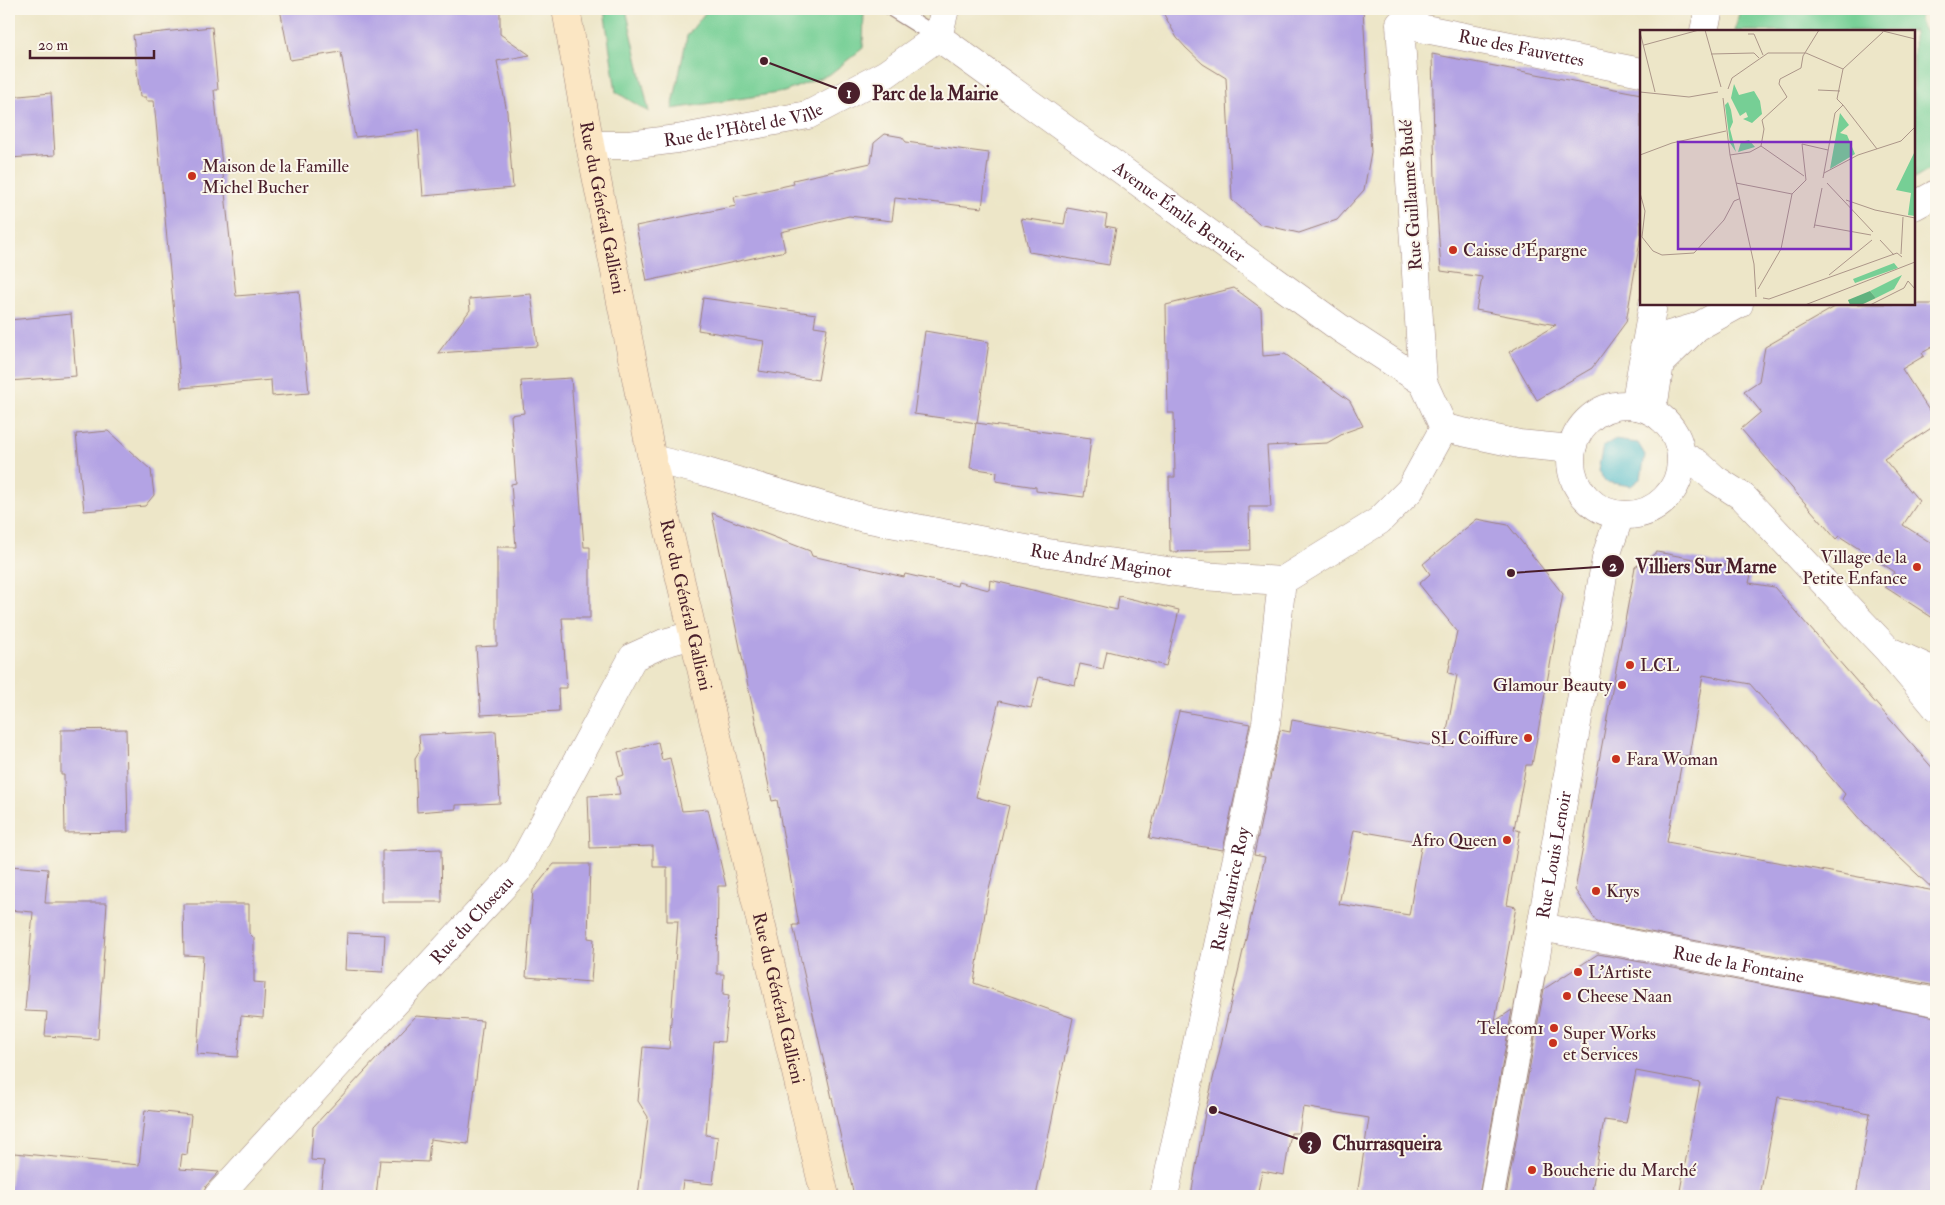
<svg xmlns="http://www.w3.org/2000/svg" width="1945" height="1205" font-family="'IM FELL Double Pica',serif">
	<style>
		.green { fill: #76cf95; stroke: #607760 }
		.water { fill: #4cb9c7; stroke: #4b6c79 }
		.building { fill: #b3a3e4; fill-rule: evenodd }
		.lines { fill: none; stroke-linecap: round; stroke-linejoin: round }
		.service-casing { stroke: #9c827a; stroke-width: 18 }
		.pedestrian-casing { stroke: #9c827a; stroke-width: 26 }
		.minor-casing { stroke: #9c827a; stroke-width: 29 }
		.secondary-casing { stroke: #9c827a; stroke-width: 29 }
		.service { stroke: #fff; stroke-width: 16 }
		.pedestrian { stroke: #fff; stroke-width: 24 }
		.minor { stroke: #fff; stroke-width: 28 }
		.secondary { stroke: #fbe6c3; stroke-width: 28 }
		.poi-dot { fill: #c8321e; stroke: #fbf7ec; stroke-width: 2 }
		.labels { text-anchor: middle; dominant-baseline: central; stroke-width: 4; stroke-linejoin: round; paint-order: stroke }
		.street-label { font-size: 18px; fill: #4a1f2b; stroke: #fbf7ec }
		.poi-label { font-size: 18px; fill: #4a1f2b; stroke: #fbf7ec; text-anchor: start }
		.inset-road { fill: none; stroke: #ac9689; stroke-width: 1 }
		.view { fill: #7b2cbf; fill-opacity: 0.15; stroke: #7b2cbf; stroke-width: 2.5 }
		.inset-edge { fill: none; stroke: #4a1f2b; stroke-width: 2.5 }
		.leader { fill: none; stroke: #4a1f2b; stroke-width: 2 }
		.callout-dot { fill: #4a1f2b; stroke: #fbf7ec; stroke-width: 2 }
		.mark-label { font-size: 15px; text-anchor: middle; font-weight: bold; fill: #fff }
		.callout-label { font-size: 19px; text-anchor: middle; font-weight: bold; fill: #4a1f2b; stroke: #fbf7ec; stroke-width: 4; stroke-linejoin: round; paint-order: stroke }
	</style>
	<rect width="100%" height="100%" fill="#fbf7ec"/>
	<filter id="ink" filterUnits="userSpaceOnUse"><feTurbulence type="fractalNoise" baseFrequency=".02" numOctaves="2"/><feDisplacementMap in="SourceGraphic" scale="10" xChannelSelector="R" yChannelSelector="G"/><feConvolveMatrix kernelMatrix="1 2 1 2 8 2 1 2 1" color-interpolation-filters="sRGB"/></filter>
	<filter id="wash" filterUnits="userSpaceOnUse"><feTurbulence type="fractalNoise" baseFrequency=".0096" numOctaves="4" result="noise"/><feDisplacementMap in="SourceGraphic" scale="20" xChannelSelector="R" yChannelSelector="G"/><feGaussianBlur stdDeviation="1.12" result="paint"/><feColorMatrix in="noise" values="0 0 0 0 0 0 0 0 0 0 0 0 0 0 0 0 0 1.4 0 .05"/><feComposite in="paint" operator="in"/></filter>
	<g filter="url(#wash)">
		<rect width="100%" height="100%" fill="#ede6c8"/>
		<!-- green -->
		<path class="green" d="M604,9H626L649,112L616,92Z
			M708,9H862L864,11L863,48L830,74L784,92L672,109L687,36Z
			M1740,9H1919L1921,24L1936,49V166L1914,179V31H1735Z"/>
		<!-- water -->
		<path class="water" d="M1614,440L1638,443L1645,455L1641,478L1631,486L1606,482L1598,471L1603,446Z"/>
		<g id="blocks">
			<!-- building -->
			<path class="building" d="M280,9H500V34L530,55L497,61L507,112L513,188L423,196L418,130L355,137L341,52L290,60Z
				M1161,9H1363L1371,152L1364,190L1337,220L1299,233L1259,224L1232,200L1226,78L1203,64L1186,48L1177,38Z
				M212,27L218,90H214L236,296L299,291L309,393L272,396L271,380L181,388L154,101H146V97H140L133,35Z
				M1432,54L1641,94V235L1626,322L1592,368L1537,400L1509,352L1556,325L1476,310L1482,277L1441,271L1435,180Z
				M51,93L55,155L9,158V97Z
				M885,134L902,137L906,142L989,153L982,208L895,198L892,221L849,216L781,232L785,251L647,281L636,226L736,206L734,197L794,184L793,180L871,163L874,143Z
				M1067,208L1107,215L1105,226L1116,228L1109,265L1029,252L1021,218L1064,224Z
				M1234,288L1261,308L1263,356L1285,354L1350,401L1363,426L1346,432L1327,443L1267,446L1271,507H1249L1250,550L1170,552L1169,477H1175L1174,413H1168L1166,305Z
				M531,294L538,346L438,353L470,310L469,299Z
				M703,298L816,314L814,326L827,328L818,380L759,371L764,341L698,330Z
				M1840,304H1936V345L1922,353L1924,356L1902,369L1936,421V425L1884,459L1919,501L1903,525L1936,546V620L1885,587L1895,572L1839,536L1836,539L1741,429L1761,412L1744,391L1759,381L1765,347Z
				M71,314L76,376L9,381V320Z
				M925,331L989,342L977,423L914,414Z
				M571,378L584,547H590V618H562L567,688H558L559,711L481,715L476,647L497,646V547H516L511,484L516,483L511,415L524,413L521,381Z
				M976,423L1091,438L1084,497L1036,491V487L996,481L997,472L970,468Z
				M108,431L151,470L154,495L145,506L84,511L76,434Z
				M712,513L810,551L812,556L904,577L905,574L957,586L958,582L989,590L990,580L1117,610L1119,596L1179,610L1166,666L1107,651L1103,669L1080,664L1075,685L1039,677L1031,708L999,701L976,797L1009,806L988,894L974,983L1073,1018L1036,1196H854L793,925H799L777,800L772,801Z
				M1477,519L1508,525L1563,594L1532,765H1526L1514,829L1520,831L1507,905L1516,907L1495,1021L1512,1010L1479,1196H1357L1369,1118L1303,1107L1299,1133H1291L1284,1175L1262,1171L1257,1196H1191L1205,1113L1265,857L1254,855L1280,730L1290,732L1292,720L1444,748L1457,675L1448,673L1457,631L1419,584L1430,574L1423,564ZM1354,830L1422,842L1409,915L1339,904Z
				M1657,552L1752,570L1749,583L1774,587L1936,772V986L1597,922L1575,890L1635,567ZM1703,675L1750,684L1845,794L1842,799L1864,824L1935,891L1667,842L1683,756H1689Z
				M1179,711L1250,724L1223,850L1149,838Z
				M126,729L128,832L65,833L64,775H61V730Z
				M496,731L500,803L456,805V809L417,812L415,758L420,750L419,735Z
				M658,742L662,760L670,758L682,811L708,809L726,886H718L717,974H724L723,994L729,995L724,1042L713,1041L706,1135L718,1137L713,1184L683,1181L681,1196H638L648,1117L638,1101L643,1047L669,1049L678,921H667V867H653V846L590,848L588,796L620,794L616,777L624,775L618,752Z
				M441,849L442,902H382V851Z
				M554,864H590L588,938L594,939L591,982L526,977L533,890Z
				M9,866L48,869L45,903H107L98,1039L45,1036L47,1012L25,1011L33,912L9,910Z
				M183,904H249V933L254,938V982L265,983L263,1018L241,1016L238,1057L197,1054L203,956L184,955Z
				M347,933L385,935L383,972L345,970Z
				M1598,954L1936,1017V1196H1856L1870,1113L1778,1097L1760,1196H1679L1700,1083L1636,1071L1626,1123L1604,1120L1591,1196H1506L1544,989Z
				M416,1016L483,1021L468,1144L430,1139L428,1162L380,1160L376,1196H320L324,1161L311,1160L313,1127Z
				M145,1110L191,1115L187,1155L182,1154L180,1169L219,1172L206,1186L203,1196H9L14,1153L139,1165Z"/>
		</g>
	</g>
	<g filter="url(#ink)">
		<use href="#blocks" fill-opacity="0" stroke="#9c827a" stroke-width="1"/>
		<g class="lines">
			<defs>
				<path id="service" d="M893,9L938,37"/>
				<path id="pedestrian" d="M1492,1196L1534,967"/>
				<g id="minor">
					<path d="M1704,31L1709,9"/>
					<path id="s1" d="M938,37L1340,328L1423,382"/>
					<path id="s2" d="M590,145H629L677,139L808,115L886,74L938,37L945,9"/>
					<path d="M1914,206L1936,194"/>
					<path d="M1644,348L1655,339L1697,327L1739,304"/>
					<path d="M1655,396L1660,363L1694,330"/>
					<circle cx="1626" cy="460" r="55"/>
					<path d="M1635,406L1653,304"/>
					<path d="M1444,428L1519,444L1572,449"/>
					<path d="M1681,455L1697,463L1715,479L1743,497L1887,649L1936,707"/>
					<path id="s3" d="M652,459L703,471L864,518L1042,552L1201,576L1282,581L1379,521L1410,490L1444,428L1423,382L1400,24L1641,72"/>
					<path d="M1894,653L1936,672"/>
					<path id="s4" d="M1541,927L1936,1002"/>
					<path id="s5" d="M1534,967L1607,553L1620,515"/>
					<path id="s6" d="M218,1196L328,1075L519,869L633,657L664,643L693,635"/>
					<path id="s7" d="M1164,1196L1266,723L1282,581"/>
				</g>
				<g id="secondary">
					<path id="s8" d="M566,9L590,145L652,459L825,1196"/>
				</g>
			</defs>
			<!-- service casing -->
			<use href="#service" class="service-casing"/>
			<!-- pedestrian casing -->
			<use href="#pedestrian" class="pedestrian-casing"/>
			<!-- minor casing -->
			<use href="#minor" class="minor-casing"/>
			<!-- secondary casing -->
			<use href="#secondary" class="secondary-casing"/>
			<!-- service -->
			<use href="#service" class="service"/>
			<!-- pedestrian -->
			<use href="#pedestrian" class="pedestrian"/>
			<!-- minor -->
			<use href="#minor" class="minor"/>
			<!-- secondary -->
			<use href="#secondary" class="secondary"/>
		</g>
	</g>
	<!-- markers -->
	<g class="poi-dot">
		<circle cx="192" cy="176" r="5"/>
		<circle cx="1453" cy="250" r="5"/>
		<circle cx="1917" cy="567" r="5"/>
		<circle cx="1630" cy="665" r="5"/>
		<circle cx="1622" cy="685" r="5"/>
		<circle cx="1528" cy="738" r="5"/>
		<circle cx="1616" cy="759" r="5"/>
		<circle cx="1507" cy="840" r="5"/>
		<circle cx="1596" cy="891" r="5"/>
		<circle cx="1578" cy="972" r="5"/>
		<circle cx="1567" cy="996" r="5"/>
		<circle cx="1554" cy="1028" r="5"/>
		<circle cx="1553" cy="1043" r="5"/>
		<circle cx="1532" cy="1170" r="5"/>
	</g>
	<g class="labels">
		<!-- street labels -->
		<g class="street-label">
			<text stroke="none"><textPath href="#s3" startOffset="1405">Rue des Fauvettes</textPath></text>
			<text stroke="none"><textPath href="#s2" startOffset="155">Rue de l'Hôtel de Ville</textPath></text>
			<text transform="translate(1411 195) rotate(-94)">Rue Guillaume Budé</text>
			<text stroke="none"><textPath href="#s8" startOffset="202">Rue du Général Gallieni</textPath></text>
			<text stroke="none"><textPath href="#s1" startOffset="298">Avenue Émile Bernier</textPath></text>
			<text stroke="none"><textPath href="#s3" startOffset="461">Rue André Maginot</textPath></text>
			<text stroke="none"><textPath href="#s8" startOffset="608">Rue du Général Gallieni</textPath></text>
			<text stroke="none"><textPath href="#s5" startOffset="114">Rue Louis Lenoir</textPath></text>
			<text stroke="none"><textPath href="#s7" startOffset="314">Rue Maurice Roy</textPath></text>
			<text stroke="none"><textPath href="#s6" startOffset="375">Rue du Closeau</textPath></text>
			<text stroke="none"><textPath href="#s4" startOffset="201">Rue de la Fontaine</textPath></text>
			<text stroke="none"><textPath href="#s8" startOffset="1012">Rue du Général Gallieni</textPath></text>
		</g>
		<!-- poi labels -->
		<g class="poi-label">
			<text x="202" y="166">Maison de la Famille<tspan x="202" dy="21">Michel Bucher</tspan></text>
			<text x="1463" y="250">Caisse d'Épargne</text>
			<text x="1907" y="557" text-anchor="end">Village de la<tspan x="1907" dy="21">Petite Enfance</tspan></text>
			<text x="1640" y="665">LCL</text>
			<text x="1612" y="685" text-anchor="end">Glamour Beauty</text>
			<text x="1518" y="738" text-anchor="end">SL Coiffure</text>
			<text x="1626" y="759">Fara Woman</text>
			<text x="1497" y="840" text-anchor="end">Afro Queen</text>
			<text x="1606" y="891">Krys</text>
			<text x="1588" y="972">L'Artiste</text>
			<text x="1577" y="996">Cheese Naan</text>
			<text x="1544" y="1028" text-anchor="end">Telecom1</text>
			<text x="1563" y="1033">Super Works<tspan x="1563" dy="21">et Services</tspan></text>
			<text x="1542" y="1170">Boucherie du Marché</text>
		</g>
	</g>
	<!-- overview -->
	<g transform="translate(1640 30)">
		<rect width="275" height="275" fill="#ede6c8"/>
		<path d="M94,54L99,65L114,61L120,71L122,84L112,93L103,89L108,87L106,82L100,86L91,68ZM88,72L91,80L93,92L90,99L96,122L90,113L85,75ZM200,83L209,95L200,103L207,105L215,124L190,139ZM109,110L115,117L98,122L101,112ZM275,121V186L268,185L271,163L256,160ZM254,233L258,238L215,253L213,249ZM262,245L254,259L236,268L230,261Z" fill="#76cf95"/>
		<path d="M230,261L236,268L221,275H210L208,270Z" fill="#60b27e"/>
		<path class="inset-road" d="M65,0L81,57M239,0L275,9M0,2L15,62M108,4H114L123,25M4,15L59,0M71,24L114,23L119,28M88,59L92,48L128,23H166L203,39L243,2M178,60L200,61M0,62L49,67L78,62M83,68L90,125L114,234L116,267M203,75L237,119M121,116L164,146M0,125L32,113L86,101M90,125L110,122L121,116L124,99L122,90L147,67L139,54L140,49L161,38L163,26L179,0M184,143L218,125L261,111L275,97M183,148L195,83L203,75L197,69L203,39M96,153L152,164L166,150L162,114L188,120M187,153L233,202M0,163L5,181L2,207L13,221L22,225L54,223L84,190L94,171L99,169M206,170L235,180L275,188M175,195L231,205M174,198L182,158M240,210L254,225M261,224L263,187M189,245L232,210M264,258L268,251L275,259M118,259L141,219L152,164M123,268L129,269L257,223L262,227M165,275L275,232M230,275L264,258"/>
		<path class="view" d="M38,112H211V219H38Z"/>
		<rect width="275" height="275" class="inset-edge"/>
	</g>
	<!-- callouts -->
	<path class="leader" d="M764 61L849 93M1511 573L1613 566M1213 1110L1310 1143"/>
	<g class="callout-dot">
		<circle cx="764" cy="61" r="5"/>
		<circle cx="1511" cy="573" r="5"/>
		<circle cx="1213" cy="1110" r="5"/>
		<circle cx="849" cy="93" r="12"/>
		<circle cx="1613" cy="566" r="12"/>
		<circle cx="1310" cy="1143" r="12"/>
	</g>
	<g class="mark-label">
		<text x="849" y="98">1</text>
		<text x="1613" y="571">2</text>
		<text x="1310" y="1148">3</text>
	</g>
	<g class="callout-label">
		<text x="935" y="100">Parc de la Mairie</text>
		<text x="1706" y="573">Villiers Sur Marne</text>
		<text x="1387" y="1150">Churrasqueira</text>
	</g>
	<!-- margin -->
	<rect width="1945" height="1205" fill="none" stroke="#fbf7ec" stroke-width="30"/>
	<!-- scale -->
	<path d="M30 50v8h124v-8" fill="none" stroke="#4a1f2b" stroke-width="2.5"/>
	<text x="38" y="50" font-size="15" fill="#4a1f2b" stroke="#fbf7ec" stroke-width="4" paint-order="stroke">20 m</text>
</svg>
